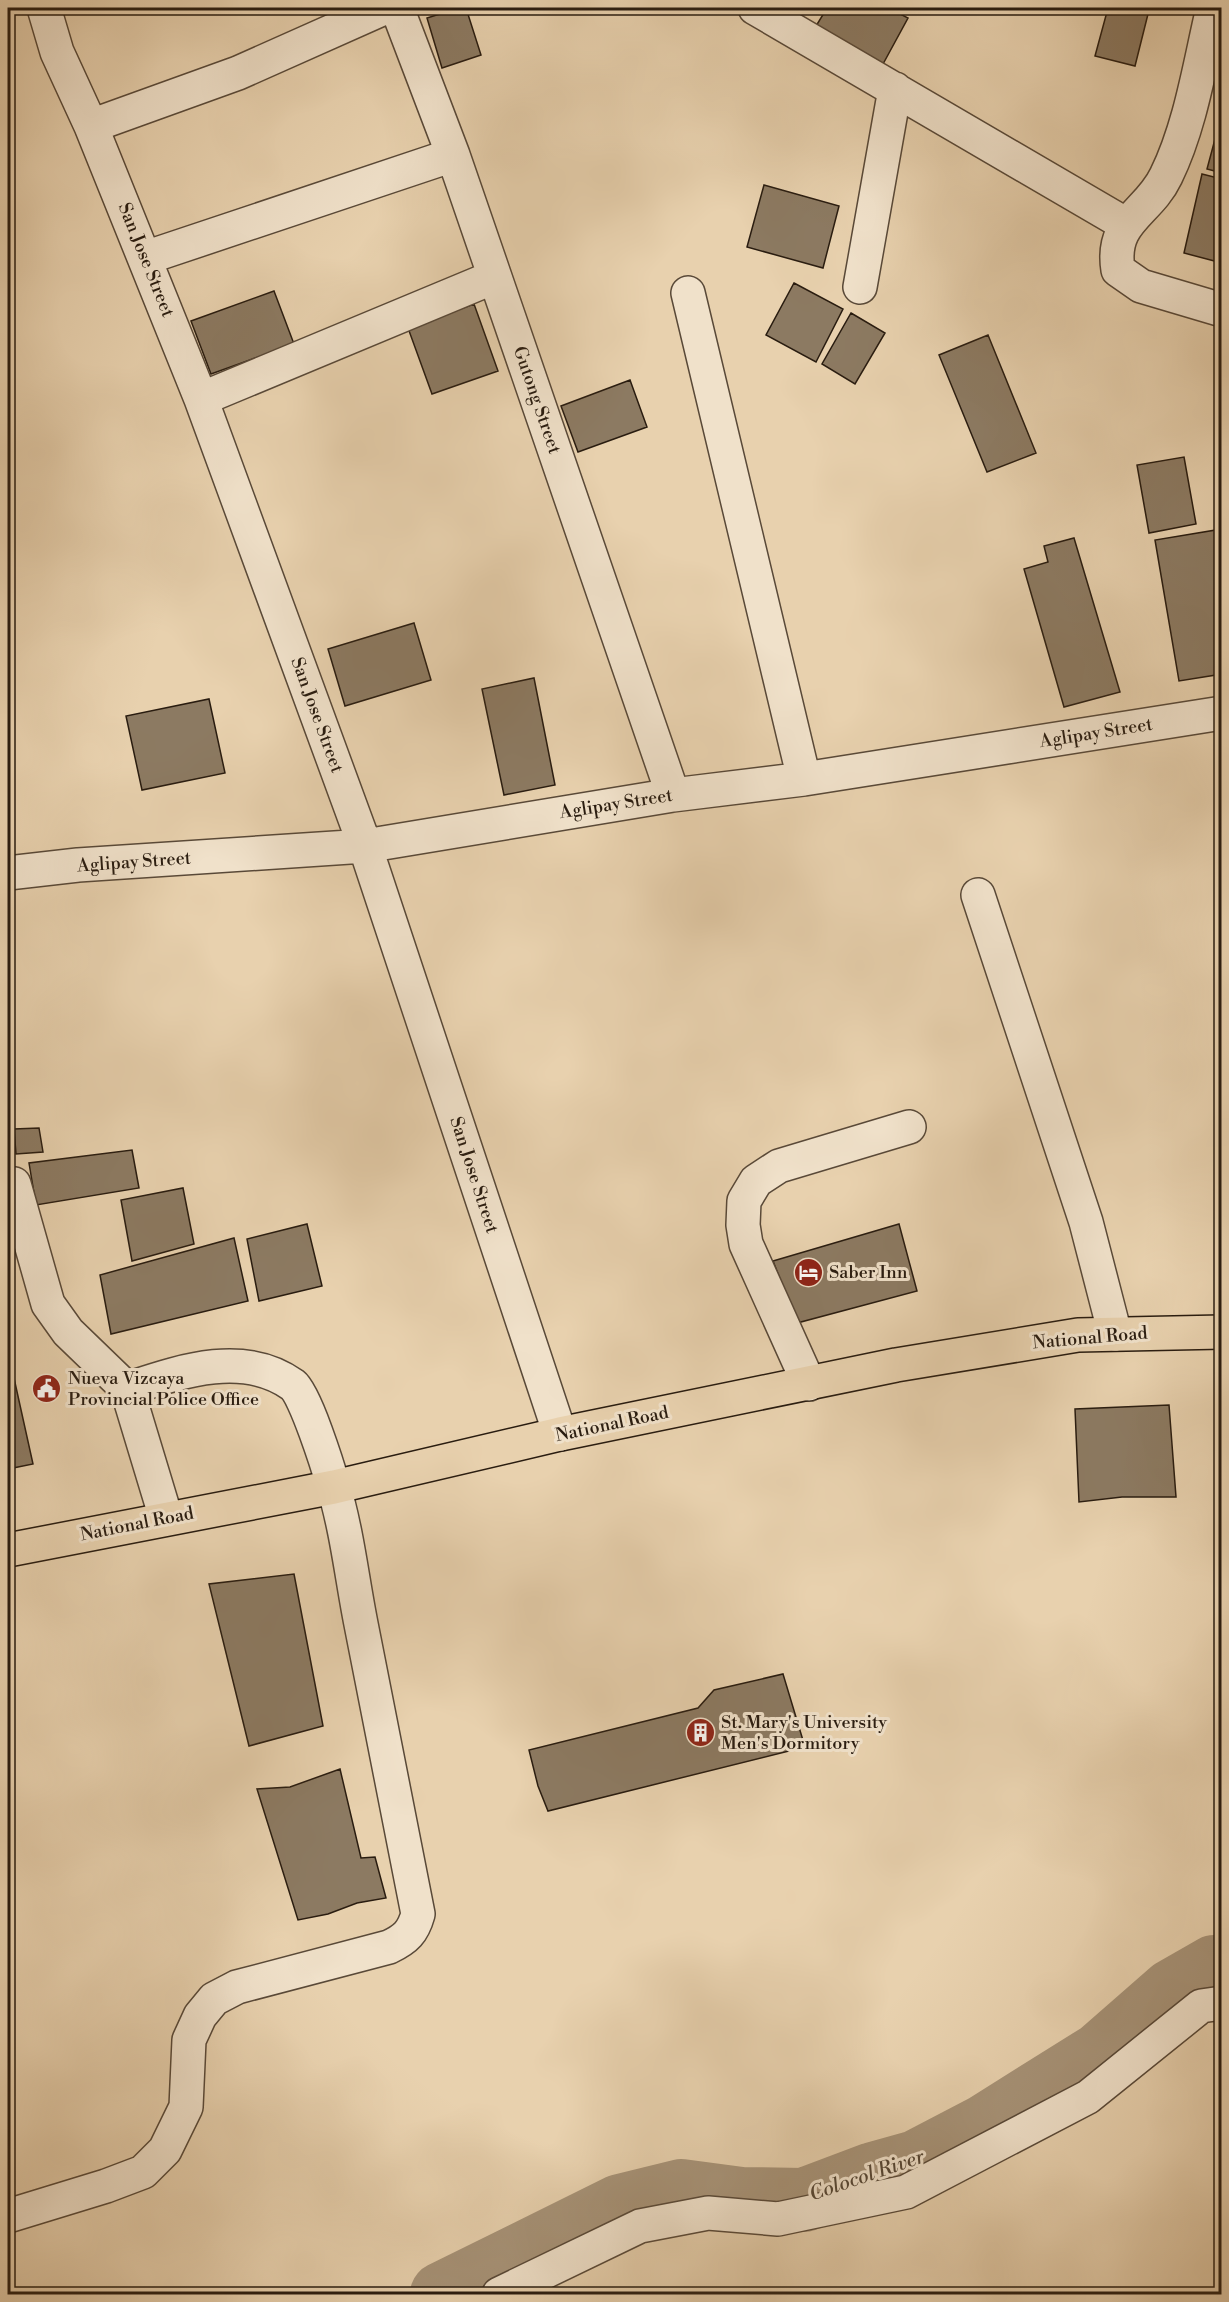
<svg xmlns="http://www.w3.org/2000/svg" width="1229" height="2302" font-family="'Libre Bodoni',serif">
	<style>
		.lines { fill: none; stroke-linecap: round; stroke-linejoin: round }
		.river { stroke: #a79378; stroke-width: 64 }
		.building { fill: #8c7a62; stroke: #291c10; stroke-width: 1.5 }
		.minor-casing { stroke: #594938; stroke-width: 36 }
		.major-casing { stroke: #291c10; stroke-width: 36 }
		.minor { stroke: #f0e1ca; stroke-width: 33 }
		.major { stroke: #e8d1ae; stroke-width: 33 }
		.labels { text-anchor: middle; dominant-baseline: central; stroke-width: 6; stroke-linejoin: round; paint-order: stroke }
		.street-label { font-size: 18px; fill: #291c10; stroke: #f0e1ca }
		.poi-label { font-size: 18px; fill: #291c10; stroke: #f0e1ca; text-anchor: start }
		.water-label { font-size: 20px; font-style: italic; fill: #554634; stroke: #f0e1ca }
	</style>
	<rect width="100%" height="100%" fill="#e8d1ae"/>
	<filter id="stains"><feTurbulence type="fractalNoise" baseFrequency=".00333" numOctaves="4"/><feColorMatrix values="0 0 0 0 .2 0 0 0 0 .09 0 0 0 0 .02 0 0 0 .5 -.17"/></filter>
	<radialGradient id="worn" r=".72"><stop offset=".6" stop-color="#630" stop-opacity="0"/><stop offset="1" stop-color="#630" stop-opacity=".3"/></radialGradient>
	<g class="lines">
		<!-- river -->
		<path class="river" d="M442,2294L620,2206L681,2191L741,2199L804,2200L873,2174L916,2162L985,2126L1100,2054L1172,1991L1214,1967H1222"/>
	</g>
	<!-- building -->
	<path class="building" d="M459,8H466L481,55L442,68L427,18Z
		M827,8H889L908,18L883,64L816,26Z
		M1108,8H1120L1148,14L1135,66L1095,56Z
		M1222,113V173L1207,169Z
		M1202,174L1222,179V263L1184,253Z
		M764,185L839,206L823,268L747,247Z
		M794,283L843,309L816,362L766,335Z
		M274,291L294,344L211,374L191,321Z
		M474,304L498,371L432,394L408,328Z
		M851,313L885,333L855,384L822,364Z
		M988,335L1036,453L987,472L939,355Z
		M630,380L647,427L578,452L561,406Z
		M1184,457L1196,524L1149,533L1137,465Z
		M1222,529V674L1179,681L1155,540Z
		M1074,538L1120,692L1064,707L1024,569L1048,562L1044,546Z
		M414,623L431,680L345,706L328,649Z
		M534,678L555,785L504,795L482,689Z
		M209,699L225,773L142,790L126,716Z
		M39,1128L43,1152L16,1154L14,1129Z
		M132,1150L139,1188L36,1205L29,1163Z
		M183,1188L194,1244L132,1261L121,1200Z
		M307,1224L322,1286L259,1301L247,1239Z
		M899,1224L917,1291L797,1323L773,1261Z
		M234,1238L248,1301L111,1334L100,1275Z
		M8,1351L33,1464L8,1469Z
		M1169,1405L1176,1497H1122L1079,1502L1075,1409Z
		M294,1574L323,1726L249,1746L209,1584Z
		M783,1674L805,1747L548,1811L538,1786L529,1750L698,1708L714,1690Z
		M340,1769L361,1858L375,1857L386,1898L357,1903L328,1914L298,1920L257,1789L290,1787Z"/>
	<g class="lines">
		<defs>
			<path id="minor" d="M44,8L57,52L91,126L201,399L365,846L560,1434
				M397,8L453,155L673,795
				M755,8L1125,224
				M1213,8C1200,63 1191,125 1166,176C1148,214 1110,220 1118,270L1141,286L1222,310
				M91,126L238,73L384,8
				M145,258L453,155
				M860,287L895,89
				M688,293L804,779
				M201,399L494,277
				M8,873L78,865L365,846L673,795L804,779L1222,713
				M978,895L1086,1222L1115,1334
				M14,1184L48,1304L68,1332L127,1389L166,1518
				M809,1384L746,1244L743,1225L744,1201L756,1181L779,1166L909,1127
				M8,2216L106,2186L143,2172L165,2150L186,2107L189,2040L200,2016L214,1999L237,1987L389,1947C406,1939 413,1932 418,1914C399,1818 380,1721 361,1624C352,1579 347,1530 333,1485C328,1467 305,1394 293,1385C243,1349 179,1372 127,1389
				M499,2294L640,2226L708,2213L778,2219L906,2192L1088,2097L1201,2006L1222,2003"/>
			<path id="major" d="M8,1550L334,1487L560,1434L896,1365L1078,1335L1222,1332"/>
		</defs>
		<!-- minor casing -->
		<use href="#minor" class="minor-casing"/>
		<!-- major casing -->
		<use href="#major" class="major-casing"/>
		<!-- minor -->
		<use href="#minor" class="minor"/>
		<!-- major -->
		<use href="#major" class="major"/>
	</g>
	<!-- icons -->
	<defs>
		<symbol id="hotel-disc" viewBox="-11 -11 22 22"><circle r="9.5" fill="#8f2418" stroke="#f0e1ca"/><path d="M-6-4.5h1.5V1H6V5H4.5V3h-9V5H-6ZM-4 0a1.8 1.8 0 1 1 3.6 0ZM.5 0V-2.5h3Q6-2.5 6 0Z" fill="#fff"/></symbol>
		<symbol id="civic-disc" viewBox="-11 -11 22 22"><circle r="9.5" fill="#8f2418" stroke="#f0e1ca"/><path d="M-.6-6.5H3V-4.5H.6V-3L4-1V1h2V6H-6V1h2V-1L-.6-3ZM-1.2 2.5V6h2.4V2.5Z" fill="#fff"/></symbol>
		<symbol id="building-disc" viewBox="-11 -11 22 22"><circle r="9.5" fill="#8f2418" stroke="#f0e1ca"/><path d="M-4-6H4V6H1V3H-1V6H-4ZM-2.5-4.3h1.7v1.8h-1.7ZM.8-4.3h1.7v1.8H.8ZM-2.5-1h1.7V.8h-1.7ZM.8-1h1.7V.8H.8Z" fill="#fff"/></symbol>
	</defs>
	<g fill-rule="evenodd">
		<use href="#hotel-disc" x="792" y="1256" width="33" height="33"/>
		<use href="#civic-disc" x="30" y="1372" width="33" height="33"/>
		<use href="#building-disc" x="684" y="1716" width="33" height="33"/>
	</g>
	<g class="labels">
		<!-- street labels -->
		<g class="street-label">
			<text transform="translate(146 260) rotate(68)">San Jose Street</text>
			<text transform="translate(537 400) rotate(71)">Gutong Street</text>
			<text transform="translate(317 715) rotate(70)">San Jose Street</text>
			<text transform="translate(1096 733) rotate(-9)">Aglipay Street</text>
			<text transform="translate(616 804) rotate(-9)">Aglipay Street</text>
			<text transform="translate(134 862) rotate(-4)">Aglipay Street</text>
			<text transform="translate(474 1175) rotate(72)">San Jose Street</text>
			<text transform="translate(1090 1338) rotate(-5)">National Road</text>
			<text transform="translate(612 1424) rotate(-12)">National Road</text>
			<text transform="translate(137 1524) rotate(-11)">National Road</text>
		</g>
		<!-- poi labels -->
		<g class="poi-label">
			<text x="829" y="1272">Saber Inn</text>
			<text x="68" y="1378">Nueva Vizcaya<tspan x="68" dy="21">Provincial Police Office</tspan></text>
			<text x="721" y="1722">St. Mary's University<tspan x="721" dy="21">Men's Dormitory</tspan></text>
		</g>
		<!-- water labels -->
		<g class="water-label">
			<text transform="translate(867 2176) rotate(-19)">Colocol River</text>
		</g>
	</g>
	<!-- margin -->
	<rect width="1229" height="2302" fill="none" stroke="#e8d1ae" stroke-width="30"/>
	<rect x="9" y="9" width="1211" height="2284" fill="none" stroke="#291c10" stroke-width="3"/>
	<rect x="15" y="15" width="1199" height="2272" fill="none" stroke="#291c10" stroke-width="1.5"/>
	<rect width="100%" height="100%" filter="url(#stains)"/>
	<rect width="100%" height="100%" fill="url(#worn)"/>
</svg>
